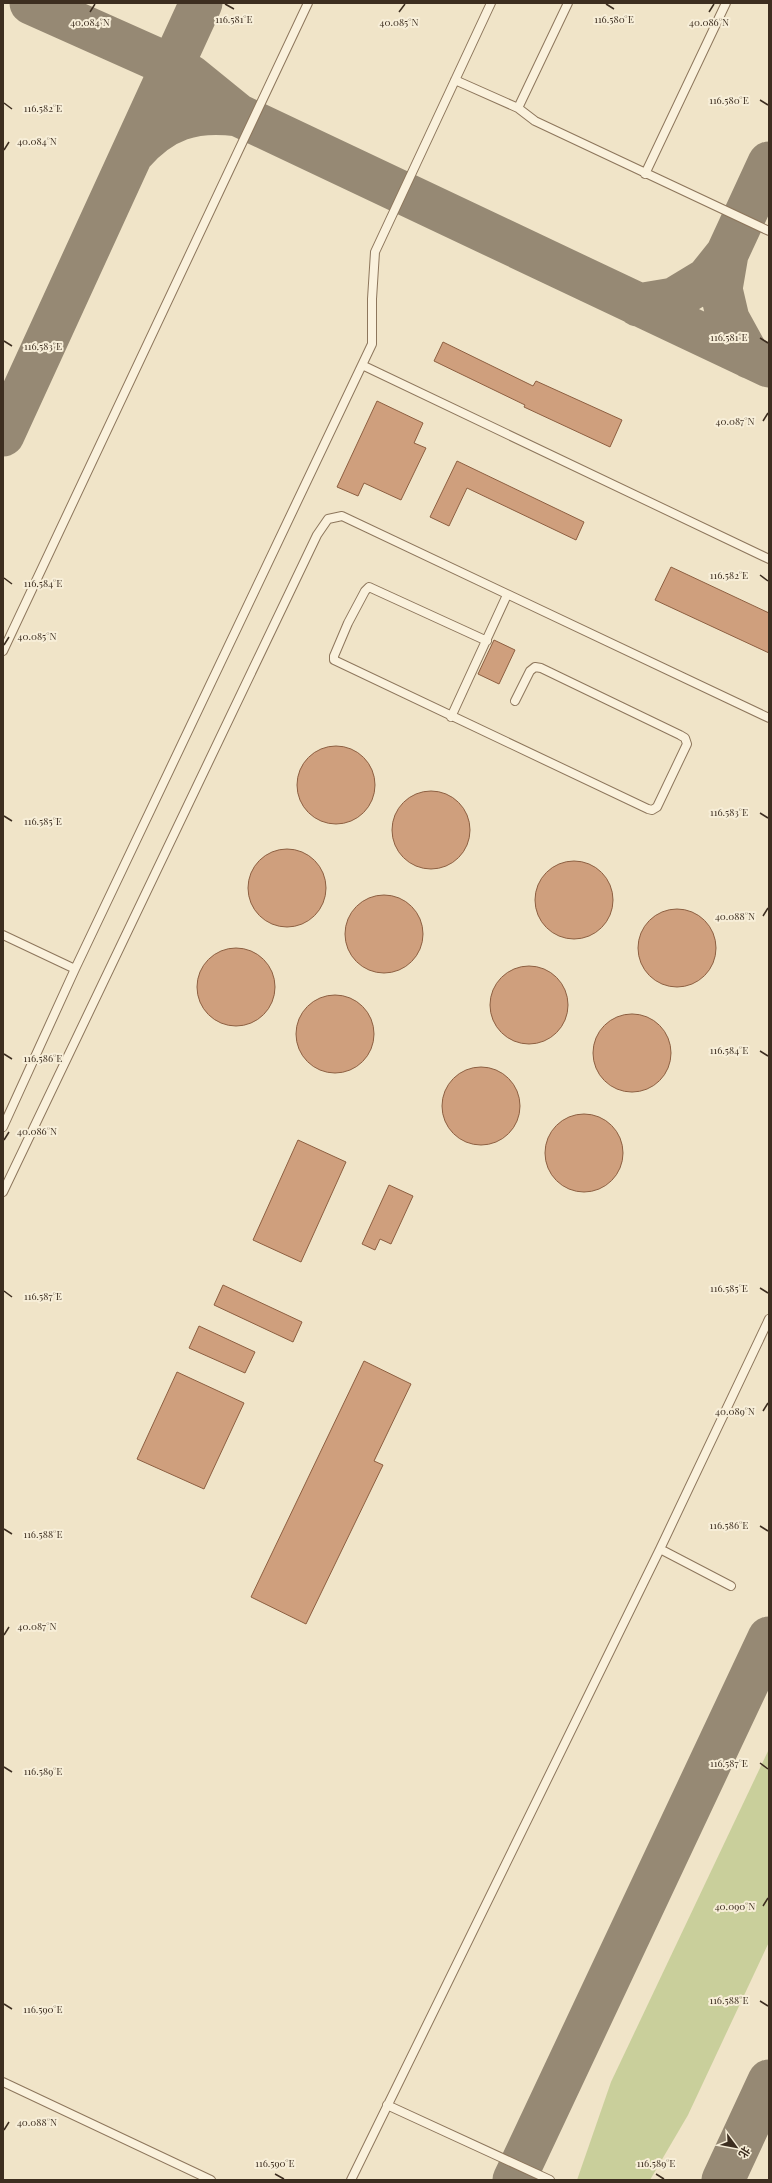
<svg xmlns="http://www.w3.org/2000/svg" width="772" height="2183" font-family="'Playfair Display','Noto Sans SC',serif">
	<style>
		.green { fill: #c9cf9b }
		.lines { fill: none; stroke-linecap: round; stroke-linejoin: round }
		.taxiway { stroke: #968974; stroke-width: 43 }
		.building { fill: #cf9f7d; stroke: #8d5f41 }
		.lane-casing { stroke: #8d765c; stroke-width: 10 }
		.lane { stroke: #faf1dc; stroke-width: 8 }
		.ticks { fill: none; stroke: #3d2e20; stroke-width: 1.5 }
		.ticks-label { font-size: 10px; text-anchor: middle; fill: #3d2e20; stroke: #f7eed8; stroke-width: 4; stroke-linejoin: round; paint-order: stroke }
	</style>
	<rect width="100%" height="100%" fill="#f0e4c8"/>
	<!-- green -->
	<path class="green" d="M769,1749V1942L688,2115L650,2180H577L611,2082Z"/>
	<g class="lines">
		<!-- taxiway -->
		<path class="taxiway" d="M31,3L172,66L190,76L238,115L769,366
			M133,153C163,119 194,109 238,115
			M727,254L721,289L728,319L749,357
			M638,305L674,299L707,279L727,254L769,163
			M3,435L201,3
			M514,2180L769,1638
			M723,2180L769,2081"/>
	</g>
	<!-- building -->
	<path class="building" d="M443,342L533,386L536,381L622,420L610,447L524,407L525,405L434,361Z
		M377,401L423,423L414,443L426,448L401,500L364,483L358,496L337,487Z
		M457,461L584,522L576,540L467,488L449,526L430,517Z
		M671,567L769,613V653L655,600Z
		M494,640L515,650L499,684L478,674Z
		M297 785a39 39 0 1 1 78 0a39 39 0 1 1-78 0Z
		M392 830a39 39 0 1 1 78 0a39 39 0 1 1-78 0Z
		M248 888a39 39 0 1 1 78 0a39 39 0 1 1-78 0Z
		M535 900a39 39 0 1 1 78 0a39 39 0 1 1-78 0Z
		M345 934a39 39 0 1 1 78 0a39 39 0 1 1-78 0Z
		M638 948a39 39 0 1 1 78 0a39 39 0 1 1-78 0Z
		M197 987a39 39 0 1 1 78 0a39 39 0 1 1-78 0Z
		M490 1005a39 39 0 1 1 78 0a39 39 0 1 1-78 0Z
		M296 1034a39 39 0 1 1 78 0a39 39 0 1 1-78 0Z
		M593 1053a39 39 0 1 1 78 0a39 39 0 1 1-78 0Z
		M442 1106a39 39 0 1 1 78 0a39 39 0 1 1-78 0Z
		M545 1153a39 39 0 1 1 78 0a39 39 0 1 1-78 0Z
		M298,1140L346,1162L301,1262L253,1240Z
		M389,1185L413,1196L391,1244L380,1239L375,1250L362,1244Z
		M223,1285L302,1322L293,1342L214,1305Z
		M199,1326L255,1352L245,1373L189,1348Z
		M364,1361L411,1384L374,1461L383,1465L306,1624L251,1597Z
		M177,1372L244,1403L204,1489L137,1459Z"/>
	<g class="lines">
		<defs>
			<path id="lane" d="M455,80L518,108L535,121L769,231
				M518,108L568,3
				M645,174L726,3
				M362,365L769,559
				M487,641L369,587L365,591L348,623L334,656V660L648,809L652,810L657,807L687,744L685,738L680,735L541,668L535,667L530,671L515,701
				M3,651L308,3
				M451,717L507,595
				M3,935L75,969
				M3,1127L75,969L372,344V299L375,252L491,3
				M3,1192L317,535L328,519L342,516L769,718
				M660,1549L731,1586
				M3,2082L211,2180
				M387,2105L550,2180
				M351,2180L660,1549L769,1319"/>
		</defs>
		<!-- lane casing -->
		<use href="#lane" class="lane-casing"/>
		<!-- lane -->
		<use href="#lane" class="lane"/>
	</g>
	<!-- ticks -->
	<path class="ticks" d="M225,4L234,9M606,4L614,9M90,12L95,4M399,12L405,4M709,12L714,4M760,100L768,105M4,103L12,109M4,150L9,142M760,338L768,343M4,341L12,346M763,421L768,413M760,575L768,581M4,578L12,584M4,645L9,637M760,813L768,818M4,816L12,821M763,916L768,908M760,1051L768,1056M4,1054L12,1059M4,1140L9,1132M760,1288L768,1293M4,1291L12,1297M763,1411L768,1403M760,1526L768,1531M4,1529L12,1534M4,1635L9,1627M760,1763L768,1769M4,1767L12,1772M763,1906L768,1898M760,2001L768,2006M4,2004L12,2009M4,2130L9,2122M275,2174L284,2179M656,2174L664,2179"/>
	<g class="ticks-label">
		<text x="614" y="23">116.580°E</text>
		<text x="234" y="23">116.581°E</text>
		<text x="90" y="26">40.084°N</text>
		<text x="399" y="26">40.085°N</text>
		<text x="709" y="26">40.086°N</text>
		<text x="729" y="104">116.580°E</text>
		<text x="43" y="112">116.582°E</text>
		<text x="37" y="145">40.084°N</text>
		<text x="729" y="341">116.581°E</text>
		<text x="43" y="350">116.583°E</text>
		<text x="735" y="425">40.087°N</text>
		<text x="729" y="579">116.582°E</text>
		<text x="43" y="587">116.584°E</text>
		<text x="37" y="640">40.085°N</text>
		<text x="729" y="816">116.583°E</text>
		<text x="43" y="825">116.585°E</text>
		<text x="735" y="920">40.088°N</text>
		<text x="729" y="1054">116.584°E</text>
		<text x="43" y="1062">116.586°E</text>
		<text x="37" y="1135">40.086°N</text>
		<text x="729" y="1292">116.585°E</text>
		<text x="43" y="1300">116.587°E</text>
		<text x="735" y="1415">40.089°N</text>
		<text x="729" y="1529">116.586°E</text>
		<text x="43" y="1538">116.588°E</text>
		<text x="37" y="1630">40.087°N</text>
		<text x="729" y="1767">116.587°E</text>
		<text x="43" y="1775">116.589°E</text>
		<text x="735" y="1910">40.090°N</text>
		<text x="729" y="2004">116.588°E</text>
		<text x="43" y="2013">116.590°E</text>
		<text x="37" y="2126">40.088°N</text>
		<text x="275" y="2167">116.590°E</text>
		<text x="656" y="2167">116.589°E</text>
	</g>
	<!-- border -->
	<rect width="772" height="2183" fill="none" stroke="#3d2e20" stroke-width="8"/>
	<!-- north arrow -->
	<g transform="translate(736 2147) rotate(122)" stroke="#f7eed8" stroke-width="3" paint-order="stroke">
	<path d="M0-3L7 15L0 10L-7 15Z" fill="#3d2e20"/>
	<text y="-6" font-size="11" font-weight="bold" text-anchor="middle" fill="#3d2e20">北</text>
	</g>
</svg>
